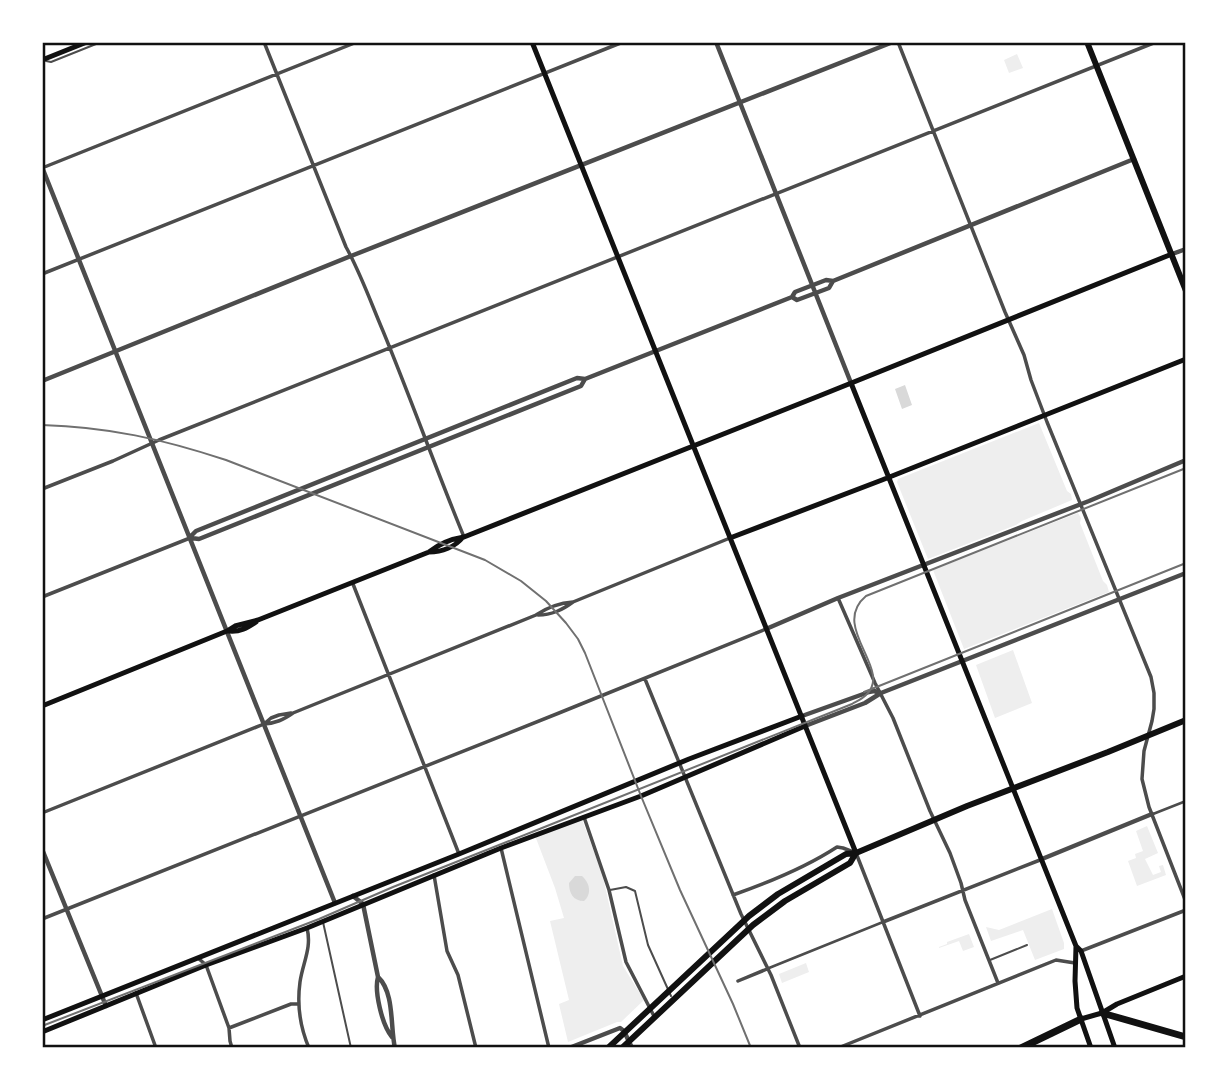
<svg xmlns="http://www.w3.org/2000/svg" width="1228" height="1090" font-family="'Alegreya Sans',sans-serif">
	<style>
		.green { fill: #eee }
		.water { fill: #d9d9d9 }
		.lines { fill: none; stroke-linecap: round; stroke-linejoin: round }
		.service { stroke: #4c4c4c; stroke-width: 2 }
		.pedestrian { stroke: #4c4c4c; stroke-width: 2.5 }
		.minor { stroke: #4c4c4c; stroke-width: 3.5 }
		.tertiary { stroke: #4c4c4c; stroke-width: 4.5 }
		.secondary { stroke: #111; stroke-width: 5 }
		.primary { stroke: #111; stroke-width: 6 }
		.motorway { stroke: #111; stroke-width: 7 }
		.tram { stroke: #707070; stroke-width: 2 }
		.rail { stroke: #707070; stroke-width: 2 }
		.neatline { fill: none; stroke: #111; stroke-width: 2.5 }
	</style>
	<rect width="100%" height="100%" fill="#fff"/>
	<!-- green -->
	<path class="green" d="M1017,54L1023,68L1009,73L1004,60Z
		M1039,423L1067,491L1071,494L1072,500L1022,521L1016,525L928,559L897,482L898,479Z
		M1078,513L1081,518L1080,523L1103,581L1107,585L1109,592L964,649L933,570Z
		M1013,650L1032,703L995,718L976,665Z
		M581,817L602,873L623,966L644,1000L621,1022H617L568,1042L559,1004L569,1000L550,921L564,918L555,888L534,833Z
		M1147,826L1158,853L1145,859L1153,875L1161,872L1159,866L1163,865L1166,875L1137,886L1128,861L1136,858L1135,854L1143,851L1136,831Z
		M1052,909L1064,943V949L1035,960L1023,930L991,941L986,927L999,930Z
		M969,934L974,947L963,951L959,941L939,948V947L947,944V942Z
		M806,963L809,972L782,983L779,974Z"/>
	<!-- water -->
	<path class="water" d="M905,385L912,405L902,409L895,389Z
		M575,876H582C590,883 592,894 584,901C573,901 569,893 569,883Z"/>
	<g class="lines">
		<!-- service -->
		<path class="service" d="M46,61L51,62L101,42
			M610,890L626,887L635,891L648,945L671,996
			M323,922L351,1048
			M990,960L1027,945"/>
		<!-- pedestrian -->
		<path class="pedestrian" d="M1153,814L1186,801
			M769,968L883,922"/>
		<!-- minor -->
		<path class="minor" d="M264,42L346,247C361,274 371,303 383,331C411,399 436,469 464,537
			M898,42L1005,312L1024,355L1031,380L1047,422L1151,677L1154,693V709L1152,721L1144,751L1142,779L1149,807L1186,902
			M42,168L357,42
			M42,274L623,42
			M42,489L113,461L159,440L1156,42
			M353,584L459,854
			M42,597L190,538
			M838,598L875,683L893,718L930,811L950,853L961,883L965,900L998,983
			M538,615C552,615 562,610 573,602L730,538
			M645,679L741,914L771,975L800,1048
			M264,724C276,723 283,720 293,713L536,615C548,607 558,603 573,602
			M42,813L264,724L271,718L279,715L291,713
			M584,817L609,890L626,962L655,1018
			M501,848L549,1048
			M434,875L447,951L458,975L476,1048
			M733,895C770,882 805,868 837,847L843,848L856,853L920,1016
			M42,919L559,713L766,629
			M883,922L1040,860
			M307,928C312,948 303,962 300,982C297,1004 300,1027 309,1048
			M1081,951L1186,910
			M198,958L206,965L229,1028L230,1041L232,1048
			M738,981L767,969
			M136,993L156,1048
			M229,1028L291,1004H299
			M838,1048L1056,960L1075,963"/>
		<!-- tertiary -->
		<path class="tertiary" d="M716,42L851,383
			M42,167L335,903
			M1172,254L1186,249
			M792,297L795,292L826,280L833,281L1134,159
			M42,381L351,256L893,42
			M190,537L196,531L577,378L585,379L792,297L797,300L829,288L833,281
			M191,538L199,539L581,386L585,379
			M766,629L838,598L1089,501L1186,460
			M802,716L869,692L874,691L880,693
			M805,726L865,703L881,693L1186,573
			M42,849L106,1006
			M1042,859L1152,814
			M353,896L363,904L378,977C374,991 382,1025 392,1037
			M378,977C395,993 390,1028 395,1048
			M569,1048L620,1028L624,1031L632,1048"/>
		<!-- secondary -->
		<path class="secondary" d="M532,42L856,853
			M42,60L87,42
			M851,383L1076,946L1081,951L1115,1048
			M730,538L882,480L1186,359
			M429,552C442,552 455,547 463,537
			M229,631C240,632 247,628 256,622
			M42,706L227,631L235,626L258,620L429,552C439,544 451,539 464,537L819,396L1172,254
			M1076,946L1075,981L1077,1008L1091,1048
			M1081,1019L1102,1013L1117,1004L1186,976
			M42,1020L459,854L689,759L802,716
			M42,1032L206,965L307,928L501,848L641,796L805,726"/>
		<!-- primary -->
		<path class="primary" d="M1087,42L1186,291
			M608,1048L749,916L778,894L846,854L856,853L967,806L1108,752L1186,720
			M622,1048L753,925L785,901L850,863L856,853"/>
		<!-- motorway -->
		<path class="motorway" d="M1102,1013L1186,1037
			M1021,1048L1081,1019"/>
		<!-- tram -->
		<path class="tram" d="M864,692L1186,563
			M42,1026L319,919L393,887L542,828L852,704C857,701 862,699 866,695C894,670 829,627 866,596L1186,468"/>
		<!-- rail -->
		<path class="rail" d="M42,425C109,427 162,439 226,460L485,560L521,581L546,601L566,623L578,639L585,653L641,796L680,890L733,1004L751,1048"/>
	</g>
	<!-- border -->
	<rect width="1228" height="1090" fill="none" stroke="#ffffff" stroke-width="88"/>
	<rect x="44" y="44" width="1140" height="1002" class="neatline"/>
</svg>
